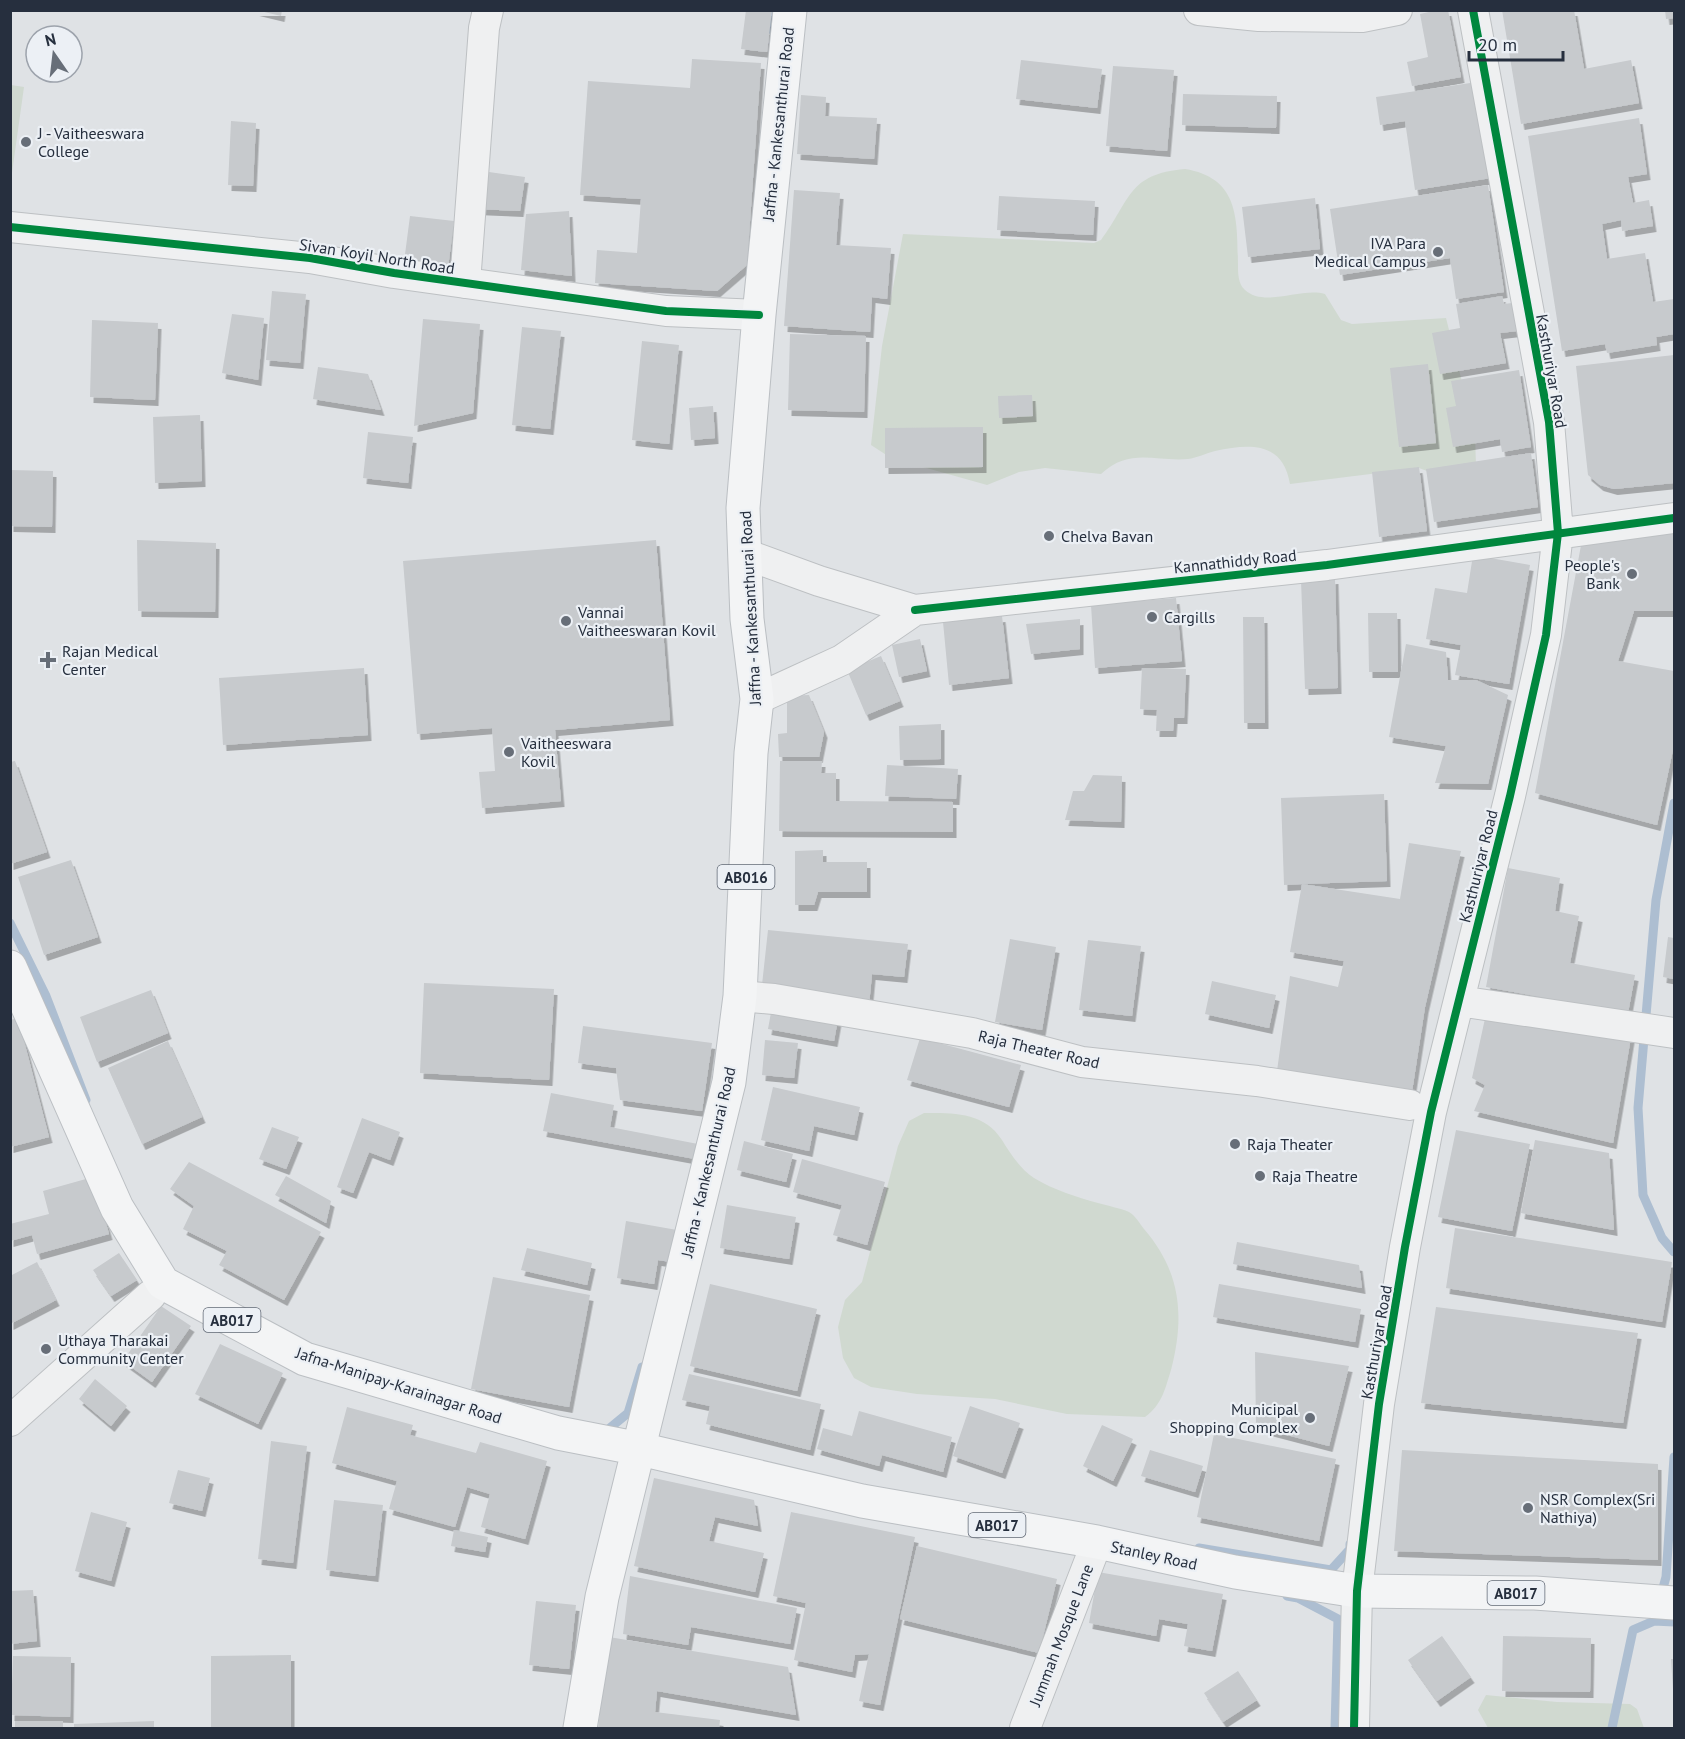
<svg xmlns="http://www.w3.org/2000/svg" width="1685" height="1739" font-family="'PT Sans',sans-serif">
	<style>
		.green { fill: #d0d9d0 }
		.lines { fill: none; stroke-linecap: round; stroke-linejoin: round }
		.stream { stroke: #adbed1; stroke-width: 9 }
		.building { fill: #c7cacd; filter: url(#shadow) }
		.street-casing { stroke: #bdc0c3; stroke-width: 32 }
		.primary-casing { stroke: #bbbfc3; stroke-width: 35 }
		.street { stroke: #eff0f1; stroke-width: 30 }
		.primary { stroke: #f3f4f5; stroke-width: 33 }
		.cycleway-casing { stroke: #ecf0f5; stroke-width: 11 }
		.cycleway { stroke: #00873e; stroke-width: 8 }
		.poi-dot { fill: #676e78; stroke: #ecf0f5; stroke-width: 2 }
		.labels { text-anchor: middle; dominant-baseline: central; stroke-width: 4.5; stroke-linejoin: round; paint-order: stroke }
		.shield { fill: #ecf0f5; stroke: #616975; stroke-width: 1.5 }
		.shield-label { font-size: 15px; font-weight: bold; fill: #262f3e }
		.street-label { font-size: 16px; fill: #262f3e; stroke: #ecf0f5 }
		.poi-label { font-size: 16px; fill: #262f3e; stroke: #ecf0f5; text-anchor: start }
	</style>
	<defs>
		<filter id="shadow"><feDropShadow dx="3.5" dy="6" stdDeviation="0" flood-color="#0004"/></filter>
	</defs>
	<rect width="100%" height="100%" fill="#dfe2e5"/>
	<!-- green -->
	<path class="green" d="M11,85L24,87L11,180L10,85Z
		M1185,169C1240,178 1237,220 1238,265C1238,273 1238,284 1245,290C1265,308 1301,287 1325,294L1341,320L1352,324L1446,318L1475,434L1476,466L1427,471L1419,468L1290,484C1283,442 1251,443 1215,451C1206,453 1197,458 1188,459C1155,462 1130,447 1101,474L1045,468L1019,472L987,485L891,458L871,445L882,346L903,234L1094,243L1101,240C1131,200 1127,174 1185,169Z
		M924,1113C954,1113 984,1112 1002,1140C1010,1153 1021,1170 1034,1178C1054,1190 1076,1197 1098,1203C1108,1206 1120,1208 1129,1212C1135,1215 1140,1224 1144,1229C1181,1272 1185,1316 1171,1370C1165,1389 1162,1405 1145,1417L1067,1414L995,1399L917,1394L871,1387L854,1378L843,1358L838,1327L845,1300L862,1282L898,1146L909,1121Z
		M1486,1695L1557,1702L1630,1704L1637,1709L1644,1728H1488L1478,1710Z"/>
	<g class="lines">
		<!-- stream -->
		<path class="stream" d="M772,30L773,10
			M1674,803L1656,900L1638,1108L1643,1195L1662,1238L1674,1252
			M10,923L46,996L86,1100
			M605,1432L628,1413L642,1367
			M1199,1548L1331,1570L1350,1549V1544
			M1287,1596L1298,1598L1338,1619L1335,1728
			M1654,1621L1674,1622
			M1612,1728L1633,1630L1654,1621L1666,1577L1674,1457"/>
	</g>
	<!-- building -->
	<path class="building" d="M256,10H282L281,16Z
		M746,10H772L767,52L741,49Z
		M1438,10H1448L1461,77L1412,86L1407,62L1428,57L1420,14Z
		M1502,10H1574L1584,69L1631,60L1639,103L1521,124Z
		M1665,10H1674V18L1666,19Z
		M692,59L761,63L747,265L717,291L595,283L597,250L637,253L641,199L580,195L588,81L690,88Z
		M1021,60L1102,69L1097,108L1016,99Z
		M1113,66L1174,70L1167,151L1106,146Z
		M1477,82L1491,178L1415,190L1405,121L1380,125L1376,97Z
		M1183,94L1277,96L1276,128L1182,125Z
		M801,95L826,97L825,116L877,118L874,159L797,154Z
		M1639,118L1647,174L1628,177L1633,203L1649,200L1653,226L1622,231L1621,220L1602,224L1607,259L1645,253L1653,302L1674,299V334L1656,337L1657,345L1607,353L1605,344L1562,351L1528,136Z
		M231,121L256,123L253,186L228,185Z
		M482,171L525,177L520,211L474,209Z
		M1488,185L1504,292L1456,299L1450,258L1340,275L1330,209Z
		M794,190L840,193L836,245L891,248L887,299L872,297L870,332L784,326Z
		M999,196L1095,201L1093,235L997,230Z
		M1315,198L1320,249L1248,257L1242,207Z
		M569,211L572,276L521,270L526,214Z
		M410,216L454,221L448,268L404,262Z
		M272,291L306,294L300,363L266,360Z
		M1502,296L1504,304L1512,303L1517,331L1500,333L1506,363L1440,374L1432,333L1460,328L1456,304Z
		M232,314L264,318L258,380L222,373Z
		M423,319L480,324L473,413L414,426Z
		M92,320L158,323L155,400L90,397Z
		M522,327L561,331L550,429L512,425Z
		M790,334L866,336L864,412L788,410Z
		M642,341L679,345L669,444L632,440Z
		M1674,355V483L1614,489L1600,485L1588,475L1576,366Z
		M1428,364L1436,443L1399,447L1390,368Z
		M318,367L368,374L381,410L313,399Z
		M1519,370L1531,447L1502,452L1500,439L1453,447L1446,408L1456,406L1451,381Z
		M1032,395L1033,416L999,418L998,396Z
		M713,406L715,438L691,440L689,408Z
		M200,415L202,481L155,483L153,417Z
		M983,427V467L885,468V428Z
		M368,432L413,437L408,483L363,478Z
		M1531,453L1538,507L1434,522L1426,469Z
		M1419,467L1427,531L1379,537L1372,472Z
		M10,470L53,471L52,527L10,526Z
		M1674,532V611H1634L1618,661L1674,671V745L1657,825L1535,793L1582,540Z
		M137,540L216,543L215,612L138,611Z
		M656,540L670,720L555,730L561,801L482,808L479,772L495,771L492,728L417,734L403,561Z
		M1473,555L1530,565L1509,684L1455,675L1461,645L1426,639L1435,588L1467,593Z
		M1335,578L1338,688L1305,689L1301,580Z
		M1176,598L1182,661L1095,668L1091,605Z
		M1368,613H1397L1398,672H1369Z
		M1002,616L1009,678L949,685L943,622Z
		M1243,617H1264L1265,723H1244Z
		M1080,619V649L1031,654L1026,624Z
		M920,639L927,671L899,677L892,645Z
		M1406,644L1446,652L1448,680H1476L1508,695L1488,784L1435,783L1446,746L1389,737Z
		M881,656L900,701L866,715L847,670Z
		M364,668L368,735L223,745L219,678Z
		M1142,668L1186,669L1184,718H1174L1173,731H1156L1157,710L1140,709Z
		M809,695L824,732L819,757H779L778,734L787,733V696Z
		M941,724V759L900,760L899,726Z
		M15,761L47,852L10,864V762Z
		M780,761H822L821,773H836V801L953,802V832L779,831Z
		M887,765L958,769L956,799L885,796Z
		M1093,775L1122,776L1121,822L1065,820L1073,791H1084Z
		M1384,794L1387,881L1302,884L1400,899L1409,843L1461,851L1425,1007L1410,1105L1277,1071L1290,976L1338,987L1344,961L1290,952L1302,884L1284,885L1281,798Z
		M823,850V862H867V892H818L814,905H795V851Z
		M71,860L98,937L44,955L18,877Z
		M1508,868L1560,878L1555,911L1579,916L1570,963L1635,975L1628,1013L1486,987Z
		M768,930L908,944L904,977L872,974L869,1005L761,994Z
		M1668,937L1674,938V979L1663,977Z
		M1010,939L1056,947L1042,1030L995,1022Z
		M1088,940L1141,946L1132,1016L1079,1010Z
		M1212,981L1276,995L1269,1028L1205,1014Z
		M424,983L554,989L549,1080L420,1073Z
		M151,990L168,1033L97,1062L80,1017Z
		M772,1007L838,1019L834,1041L768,1029Z
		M1486,1014L1631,1037L1613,1143L1474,1111L1485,1085L1472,1078Z
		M18,1018L49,1137L10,1147V1020Z
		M583,1026L712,1043L702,1111L620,1100L616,1068L578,1063Z
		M920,1038L1021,1065L1009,1107L907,1080Z
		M765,1040L798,1043L794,1078L762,1075Z
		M168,1041L202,1117L142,1144L108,1068Z
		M773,1087L860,1107L854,1135L814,1126L809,1151L761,1140Z
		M551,1093L614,1105L610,1127L698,1144L695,1159L543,1131Z
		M362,1118L400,1132L390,1160L369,1152L353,1193L337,1187Z
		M272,1127L299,1137L286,1169L259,1159Z
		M1456,1130L1530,1144L1512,1231L1438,1217Z
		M1535,1140L1609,1153L1614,1230L1521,1213Z
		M744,1141L793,1154L786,1182L737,1170Z
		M802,1159L885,1182L867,1245L833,1235L842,1205L793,1192Z
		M189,1162L321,1232L284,1300L219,1265L227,1251L183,1229L194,1206L170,1189Z
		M286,1176L331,1201L326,1223L275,1195Z
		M93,1177L109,1234L37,1254L32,1235L10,1241V1224L49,1214L43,1191Z
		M727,1205L796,1217L789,1259L720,1248Z
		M626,1221L677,1230L671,1262L658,1260L654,1284L617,1278Z
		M1455,1228L1672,1262L1662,1322L1446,1288Z
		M1237,1242L1359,1265L1362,1288L1233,1264Z
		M527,1248L592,1263L587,1285L521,1270Z
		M119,1253L137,1280L111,1296L93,1270Z
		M37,1262L56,1300L10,1324V1276Z
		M493,1277L590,1295L569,1407L471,1389Z
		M710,1284L817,1309L797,1391L690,1366Z
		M1219,1284L1361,1309L1355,1342L1213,1317Z
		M161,1306L191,1326L152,1382L123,1361Z
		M1436,1307L1638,1333L1623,1423L1421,1403Z
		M220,1344L283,1373L258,1424L195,1394Z
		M1255,1352L1349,1366L1329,1446L1256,1427Z
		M689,1374L821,1404L810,1450L706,1424L710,1406L682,1400Z
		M95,1379L127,1406L111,1426L79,1399Z
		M970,1406L1020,1423L1002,1473L953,1456Z
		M347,1407L413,1425L410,1435L476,1453L480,1442L547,1461L525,1539L481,1527L490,1494L467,1487L455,1527L389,1509L397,1481L332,1463Z
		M859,1411L952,1437L943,1472L882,1455L879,1466L817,1449L823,1428L852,1436Z
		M1102,1425L1133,1439L1113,1481L1083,1466Z
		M1214,1434L1336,1459L1319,1541L1197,1517Z
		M271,1441L307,1446L293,1563L258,1559Z
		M1150,1450L1203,1466L1195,1492L1141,1476Z
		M1402,1450L1658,1464V1560L1394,1551Z
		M178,1470L210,1478L202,1511L169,1503Z
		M654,1478L754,1500L758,1526L715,1517L709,1541L764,1553L755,1592L634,1566Z
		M334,1500L383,1505L375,1576L326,1570Z
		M91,1512L127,1522L111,1581L75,1571Z
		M791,1512L915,1537L880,1705L859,1701L869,1654L855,1655L852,1672L794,1660L806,1603L773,1596Z
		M454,1530L488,1537L485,1552L451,1546Z
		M917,1546L1057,1579L1039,1653L900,1619Z
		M1098,1572L1223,1594L1212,1651L1184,1646L1188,1624L1159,1619L1156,1636L1089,1623Z
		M630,1576L797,1608L790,1644L691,1627L688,1645L623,1634Z
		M33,1590L37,1641L10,1644V1591Z
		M536,1601L576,1605L569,1669L529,1665Z
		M1442,1636L1471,1677L1437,1701L1408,1660Z
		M1503,1636L1591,1638L1590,1692L1502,1691Z
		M609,1637L788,1667L796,1715L657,1691L655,1712L720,1720L719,1728H598Z
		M291,1655V1728H211V1656Z
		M13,1656L71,1657L70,1717L11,1715Z
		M1671,1659H1674V1690H1673Z
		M1238,1671L1257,1700L1223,1722L1204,1693Z
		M15,1721H63V1728H15Z
		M154,1721V1728H74V1724Z"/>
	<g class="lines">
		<defs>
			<path id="street" d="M1199,10L1259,16L1362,17L1397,10
				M10,227L310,258L394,273L666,311L759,315
				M465,283L484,28L488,10
				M745,554L819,581L915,610L842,660L757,699
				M915,610L1327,565L1674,518
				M740,996L774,999L972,1033L1082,1062L1257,1081L1410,1105
				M1459,1001L1674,1033
				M10,1421L151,1295
				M1025,1728L1097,1542
				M1354,1728L1357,1591L1379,1404L1405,1247L1431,1112L1510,796L1546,635L1558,533L1549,422L1473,10"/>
			<path id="primary" d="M10,967L117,1208L163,1283L305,1359L558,1433L640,1449L862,1501L1097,1542L1235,1572L1357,1591L1535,1593L1674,1603
				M580,1728L602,1597L729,1082L740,996L751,753L757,699L747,619L743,508L759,315L790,10"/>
		</defs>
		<!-- street casing -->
		<use href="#street" class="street-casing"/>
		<!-- primary casing -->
		<use href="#primary" class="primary-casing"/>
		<!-- street -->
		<use href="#street" class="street"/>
		<!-- primary -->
		<use href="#primary" class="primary"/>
		<defs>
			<path id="cycleway" d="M10,227L310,258L394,273L666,311L759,315
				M915,610L1327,565L1674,518
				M1354,1728L1357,1591L1379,1404L1405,1247L1431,1112L1510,796L1546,635L1558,533L1549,422L1473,10"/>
		</defs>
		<!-- cycleway casing -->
		<use href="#cycleway" class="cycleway-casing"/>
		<!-- cycleway -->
		<use href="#cycleway" class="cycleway"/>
	</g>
	<!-- markers -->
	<g class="poi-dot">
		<circle cx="26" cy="142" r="6"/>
		<circle cx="1438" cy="252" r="6"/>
		<circle cx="1049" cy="536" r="6"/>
		<circle cx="1632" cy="574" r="6"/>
		<circle cx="1152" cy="617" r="6"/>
		<circle cx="566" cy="621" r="6"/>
		<path d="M45 651h6v6h6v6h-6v6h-6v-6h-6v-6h6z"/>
		<circle cx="509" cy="752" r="6"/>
		<circle cx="1235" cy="1144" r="6"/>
		<circle cx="1260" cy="1176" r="6"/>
		<circle cx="46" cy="1349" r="6"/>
		<circle cx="1310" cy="1418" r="6"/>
		<circle cx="1528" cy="1508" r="6"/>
	</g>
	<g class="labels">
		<!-- shield labels -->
		<g class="shield">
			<rect x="717.5" y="865" width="57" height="24" rx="4.5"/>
			<rect x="203.5" y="1308" width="57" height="24" rx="4.5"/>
			<rect x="968.5" y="1513" width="57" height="24" rx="4.5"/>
			<rect x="1487.5" y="1581" width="57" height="24" rx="4.5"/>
		</g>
		<g class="shield-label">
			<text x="746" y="877">AB016</text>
			<text x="232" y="1320">AB017</text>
			<text x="997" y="1525">AB017</text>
			<text x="1516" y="1593">AB017</text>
		</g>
		<!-- street labels -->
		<g class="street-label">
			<text transform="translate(778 124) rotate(-84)">Jaffna - Kankesanthurai Road</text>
			<text transform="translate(377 256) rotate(9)">Sivan Koyil North Road</text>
			<text transform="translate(1552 371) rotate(80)">Kasthuriyar Road</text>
			<text transform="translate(1235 561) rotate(-6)">Kannathiddy Road</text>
			<text transform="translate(750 608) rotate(-93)">Jaffna - Kankesanthurai Road</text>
			<text transform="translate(1478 866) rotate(-76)">Kasthuriyar Road</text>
			<text transform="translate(1039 1049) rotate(13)">Raja Theater Road</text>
			<text transform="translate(708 1162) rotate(-77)">Jaffna - Kankesanthurai Road</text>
			<text transform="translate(1376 1342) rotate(-80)">Kasthuriyar Road</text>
			<text transform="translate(399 1385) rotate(18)">Jafna-Manipay-Karainagar Road</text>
			<text transform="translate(1154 1555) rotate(12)">Stanley Road</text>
			<text transform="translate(1061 1635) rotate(-69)">Jummah Mosque Lane</text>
		</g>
		<!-- poi labels -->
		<g class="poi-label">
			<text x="38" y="133">J - Vaitheeswara<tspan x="38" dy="18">College</tspan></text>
			<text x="1426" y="243" text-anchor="end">IVA Para<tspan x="1426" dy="18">Medical Campus</tspan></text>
			<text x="1061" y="536">Chelva Bavan</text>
			<text x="1620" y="565" text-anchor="end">People's<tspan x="1620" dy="18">Bank</tspan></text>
			<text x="578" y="612">Vannai<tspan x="578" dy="18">Vaitheeswaran Kovil</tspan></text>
			<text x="1164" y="617">Cargills</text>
			<text x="62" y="651">Rajan Medical<tspan x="62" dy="18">Center</tspan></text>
			<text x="521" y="743">Vaitheeswara<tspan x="521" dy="18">Kovil</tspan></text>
			<text x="1247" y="1144">Raja Theater</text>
			<text x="1272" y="1176">Raja Theatre</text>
			<text x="58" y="1340">Uthaya Tharakai<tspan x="58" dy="18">Community Center</tspan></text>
			<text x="1298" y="1409" text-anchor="end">Municipal<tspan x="1298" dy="18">Shopping Complex</tspan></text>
			<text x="1540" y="1499">NSR Complex(Sri<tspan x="1540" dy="18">Nathiya)</tspan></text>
		</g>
	</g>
	<!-- border -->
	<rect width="1685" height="1739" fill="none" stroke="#262f3e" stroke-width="24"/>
	<!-- north arrow -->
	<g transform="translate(54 54) rotate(346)"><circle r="28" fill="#ecf0f5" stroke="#9da3ac" stroke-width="1.5"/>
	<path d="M0-4.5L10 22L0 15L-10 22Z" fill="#676e78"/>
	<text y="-9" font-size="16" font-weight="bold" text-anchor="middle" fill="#262f3e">N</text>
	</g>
	<!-- scale -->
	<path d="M1469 51v9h94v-9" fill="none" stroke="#262f3e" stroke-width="3"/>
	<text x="1478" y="51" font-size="18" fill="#262f3e" stroke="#ecf0f5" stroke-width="4.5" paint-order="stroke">20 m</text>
</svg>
